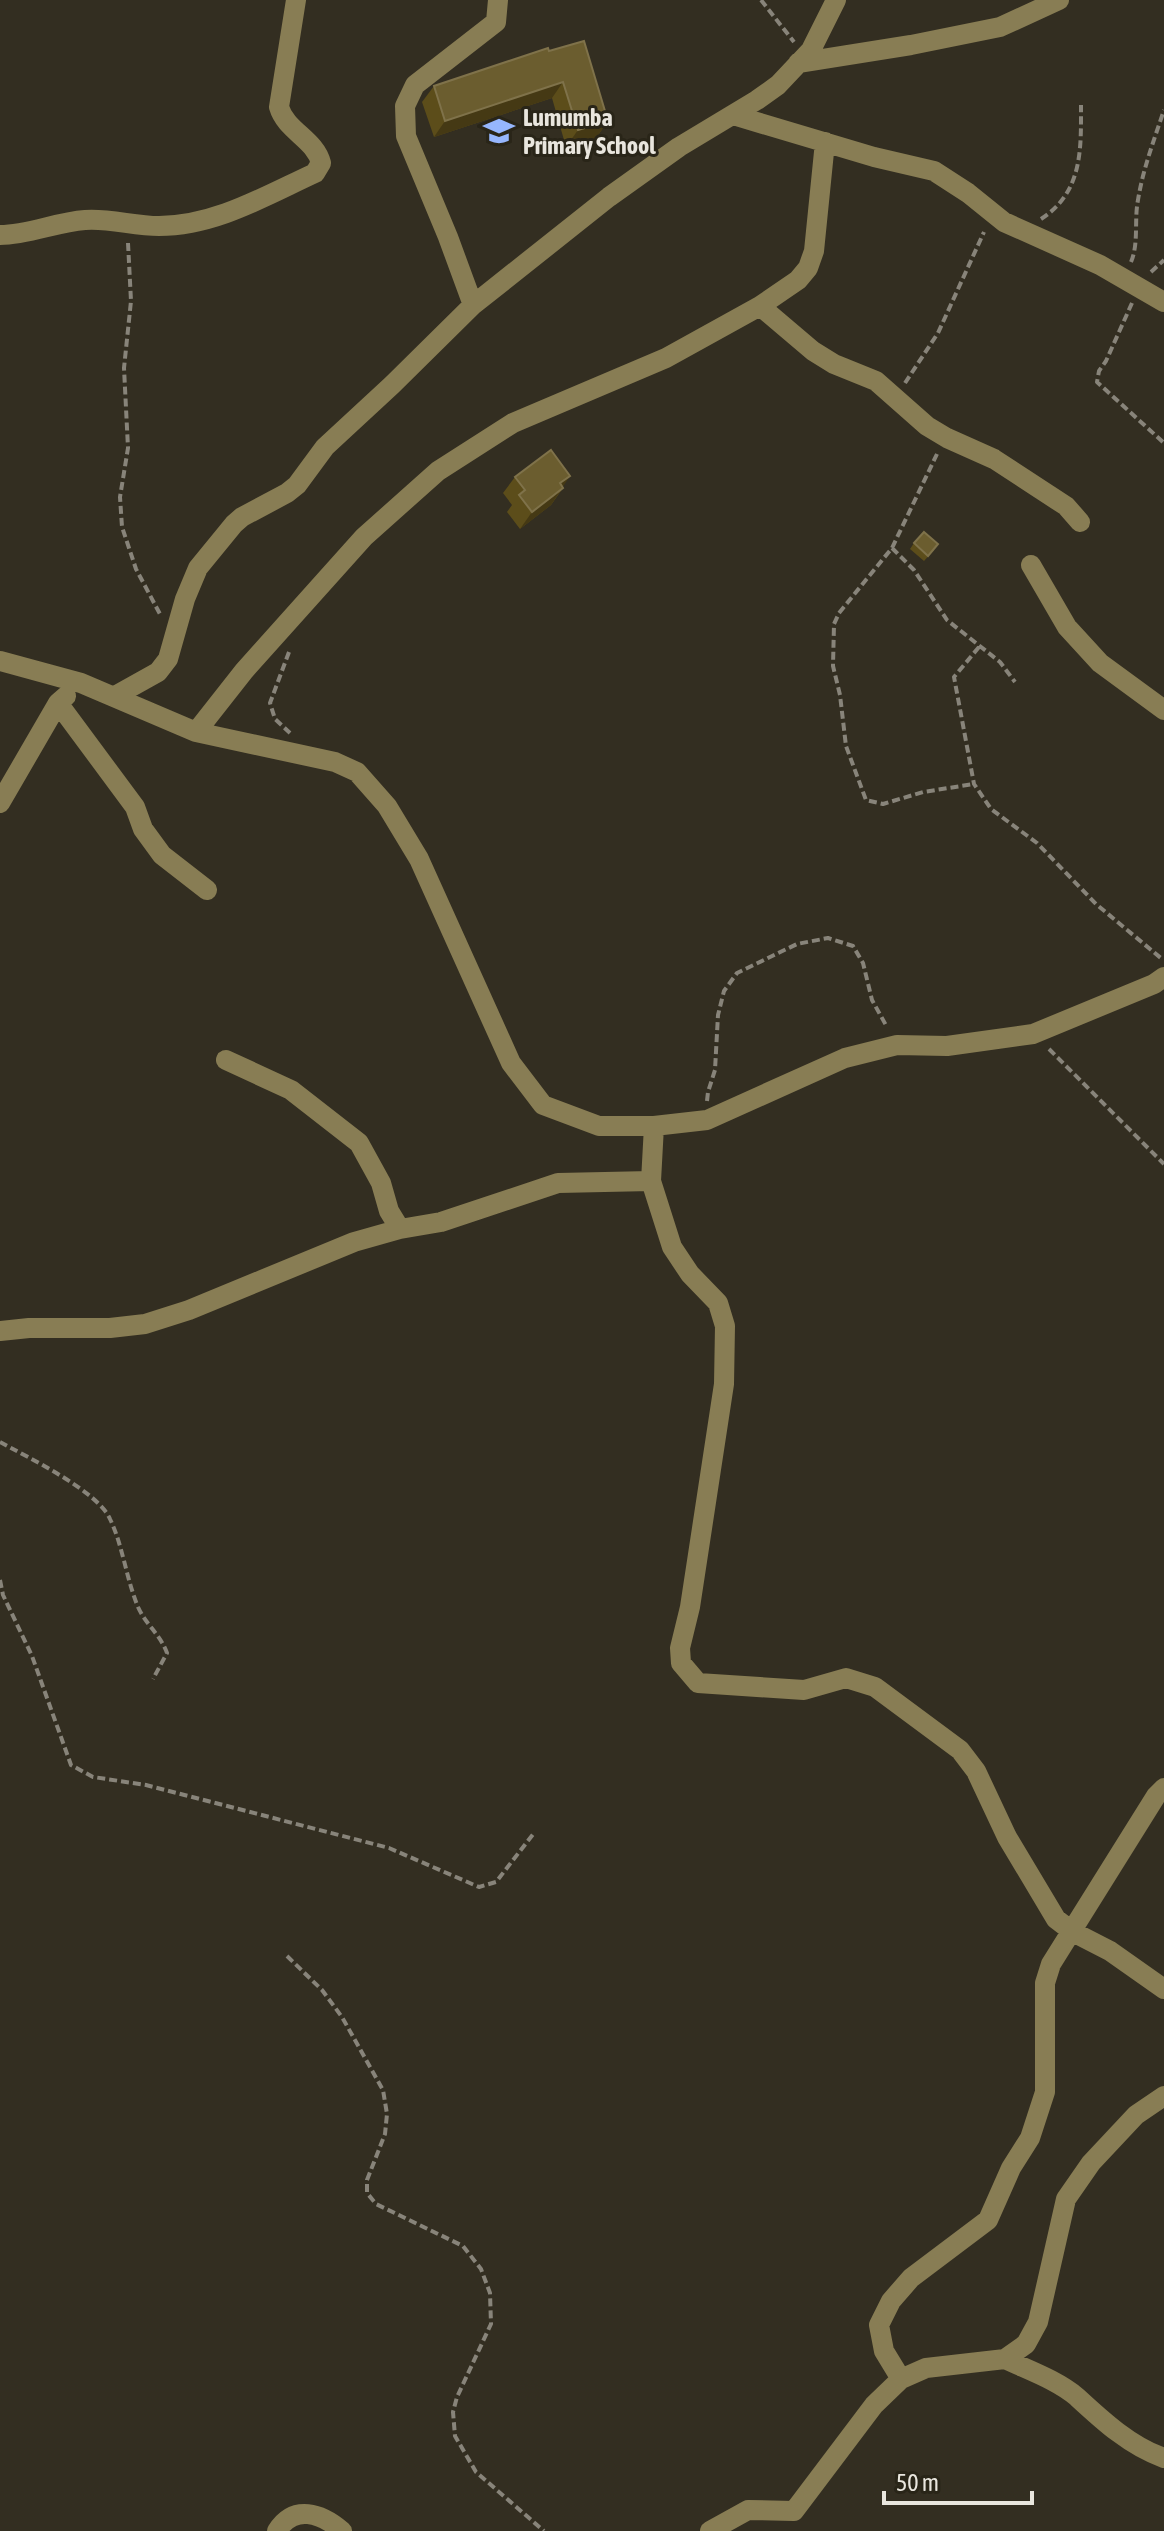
<svg xmlns="http://www.w3.org/2000/svg" width="1164" height="2531" font-family="'Asap Condensed',sans-serif">
	<style>
		.lines { fill: none; stroke-linecap: round; stroke-linejoin: round }
		.path { stroke: #88847a; stroke-width: 4; stroke-dasharray: 8 4; stroke-linecap: butt }
		.minor { stroke: #887d54; stroke-width: 20 }
		.wall { fill: #5c4d1a }
		.shaded-wall { fill: #453914 }
		.building { fill: #6b5d2f; stroke: #7f724a; stroke-width: 2 }
		.labels { text-anchor: middle; dominant-baseline: central; stroke-width: 6; stroke-linejoin: round; paint-order: stroke }
		.poi-label { font-size: 24px; font-weight: bold; fill: #e9e6de; stroke: #292518; text-anchor: start }
	</style>
	<rect width="100%" height="100%" fill="#332e21"/>
	<g class="lines">
		<!-- path -->
		<path class="path" d="M761,0L794,42
			M1041,219C1083,192 1081,149 1081,105
			M128,243L131,301L124,368L128,448L120,497L122,527L136,569L161,616
			M1131,262C1139,243 1134,220 1138,200C1143,169 1154,140 1164,110
			M1151,272L1164,260
			M1132,303L1106,361L1099,371L1097,382L1164,443
			M905,383L938,333L984,232
			M937,454L892,548L839,613L834,624L833,666L840,695L846,746L866,800L883,804L923,792L974,784
			M892,548L914,570L947,620L1000,662L1015,682
			M979,647L954,677L974,784L991,809L1037,843L1096,904L1162,959
			M289,652L270,703L275,719L290,733
			M1049,1049L1164,1164
			M707,1101L708,1092L715,1070L718,1015L724,991L737,973L797,944L828,938L853,946L863,963L872,1000L887,1027
			M0,1442C27,1457 98,1491 110,1519C123,1546 126,1578 138,1607C146,1625 160,1634 167,1653L153,1679
			M0,1580L3,1595L32,1656L71,1765L93,1777L146,1785L389,1848L479,1887L496,1882L534,1833
			M287,1956L322,1990L342,2017L383,2090L387,2114L385,2134L367,2180V2193L376,2204L463,2246L481,2269L490,2293L491,2324L457,2397L453,2412L455,2436L476,2472L544,2531"/>
		<!-- minor -->
		<path class="minor" d="M798,63L911,45L1000,27L1059,0
			M733,115L874,157L934,171L968,193L1004,222L1100,265L1164,302
			M0,235C29,235 56,222 85,220C109,218 134,226 159,226C215,226 265,196 315,173L321,163C315,139 286,131 279,107L296,0
			M473,305L448,237L406,136L405,106L415,85L496,22L498,0
			M760,306L813,351L834,364L876,381L927,426L947,438L994,459L1066,506L1080,522
			M1031,565L1067,627L1100,663L1164,710
			M0,661L81,683L196,732L335,762L357,772L387,806L419,859L511,1063L543,1105L599,1126H654L707,1120L845,1058L897,1045L947,1046L1033,1034L1154,984L1164,977
			M115,696L158,672L168,659L185,599L198,568L234,524L242,517L287,493L297,485L325,447L392,385L473,305L609,197L679,147L757,100L778,85L811,50L836,0
			M58,703L135,807L143,829L162,855L207,890
			M196,732L244,671L364,537L438,471L513,423L666,358L760,306L798,280L808,268L814,251L825,142
			M0,803L58,703L66,696
			M226,1060L291,1090L359,1143L381,1183L389,1211L400,1229
			M654,1126L651,1181L672,1247L690,1274L718,1303L725,1326L724,1384L690,1607L680,1648L681,1663L698,1683L804,1690L846,1678L875,1687L960,1750L976,1771L1007,1837L1056,1919L1073,1932L1110,1951L1164,1989
			M0,1331L29,1328H110L145,1324L189,1310L354,1242L400,1229L441,1222L558,1183L651,1181
			M1005,2359C1028,2370 1057,2380 1077,2397C1103,2421 1130,2446 1164,2458
			M901,2379L884,2351L879,2325L891,2301L911,2278L988,2220L1011,2168L1030,2138L1045,2092V1983L1051,1964L1156,1796L1164,1788
			M277,2531C294,2504 321,2513 342,2531
			M710,2531L748,2510L794,2511L874,2405L901,2379L926,2368L1005,2359L1026,2344L1038,2322L1066,2199L1091,2163L1136,2115L1164,2096"/>
	</g>
	<!-- wall -->
	<path class="wall" d="M549,51L608,121L596,138L566,147L552,98L434,137L422,102L434,86Z
		M515,477L563,488L551,505L520,529L507,512L512,505L503,493Z
		M914,543L934,550L924,561L910,549Z"/>
	<!-- shaded-wall -->
	<path class="shaded-wall" d="M563,82L552,98L434,137L445,121Z
		M608,121L596,138L566,147L578,130Z
		M570,476L551,505L520,529L532,512L560,483Z"/>
	<!-- building -->
	<path class="building" d="M584,41L608,121L578,130L563,82L445,121L434,86L548,48L549,51Z
		M551,450L570,476L560,483L563,488L532,512L519,495L525,490L515,477Z
		M924,532L938,544L928,556L914,543Z"/>
	<!-- icons -->
	<defs>
		<symbol id="school-bare" viewBox="-9 -9 18 18"><path d="M0-5L7-2L0 1L-7-2ZM-4 1L0 2.5L4 1V4Q0 6-4 4Z" fill="#96b6fd" stroke="#292518" stroke-width="2.5" paint-order="stroke"/></symbol>
	</defs>
	<g fill-rule="evenodd">
		<use href="#school-bare" x="477" y="109" width="44" height="44"/>
	</g>
	<g class="labels">
		<!-- poi labels -->
		<g class="poi-label">
			<text x="523" y="117">Lumumba<tspan x="523" dy="28">Primary School</tspan></text>
		</g>
	</g>
	<!-- scale -->
	<path d="M884 2491v12h148v-12" fill="none" stroke="#e9e6de" stroke-width="4"/>
	<text x="896" y="2491" font-size="24" fill="#e9e6de" stroke="#292518" stroke-width="6" paint-order="stroke">50 m</text>
</svg>
